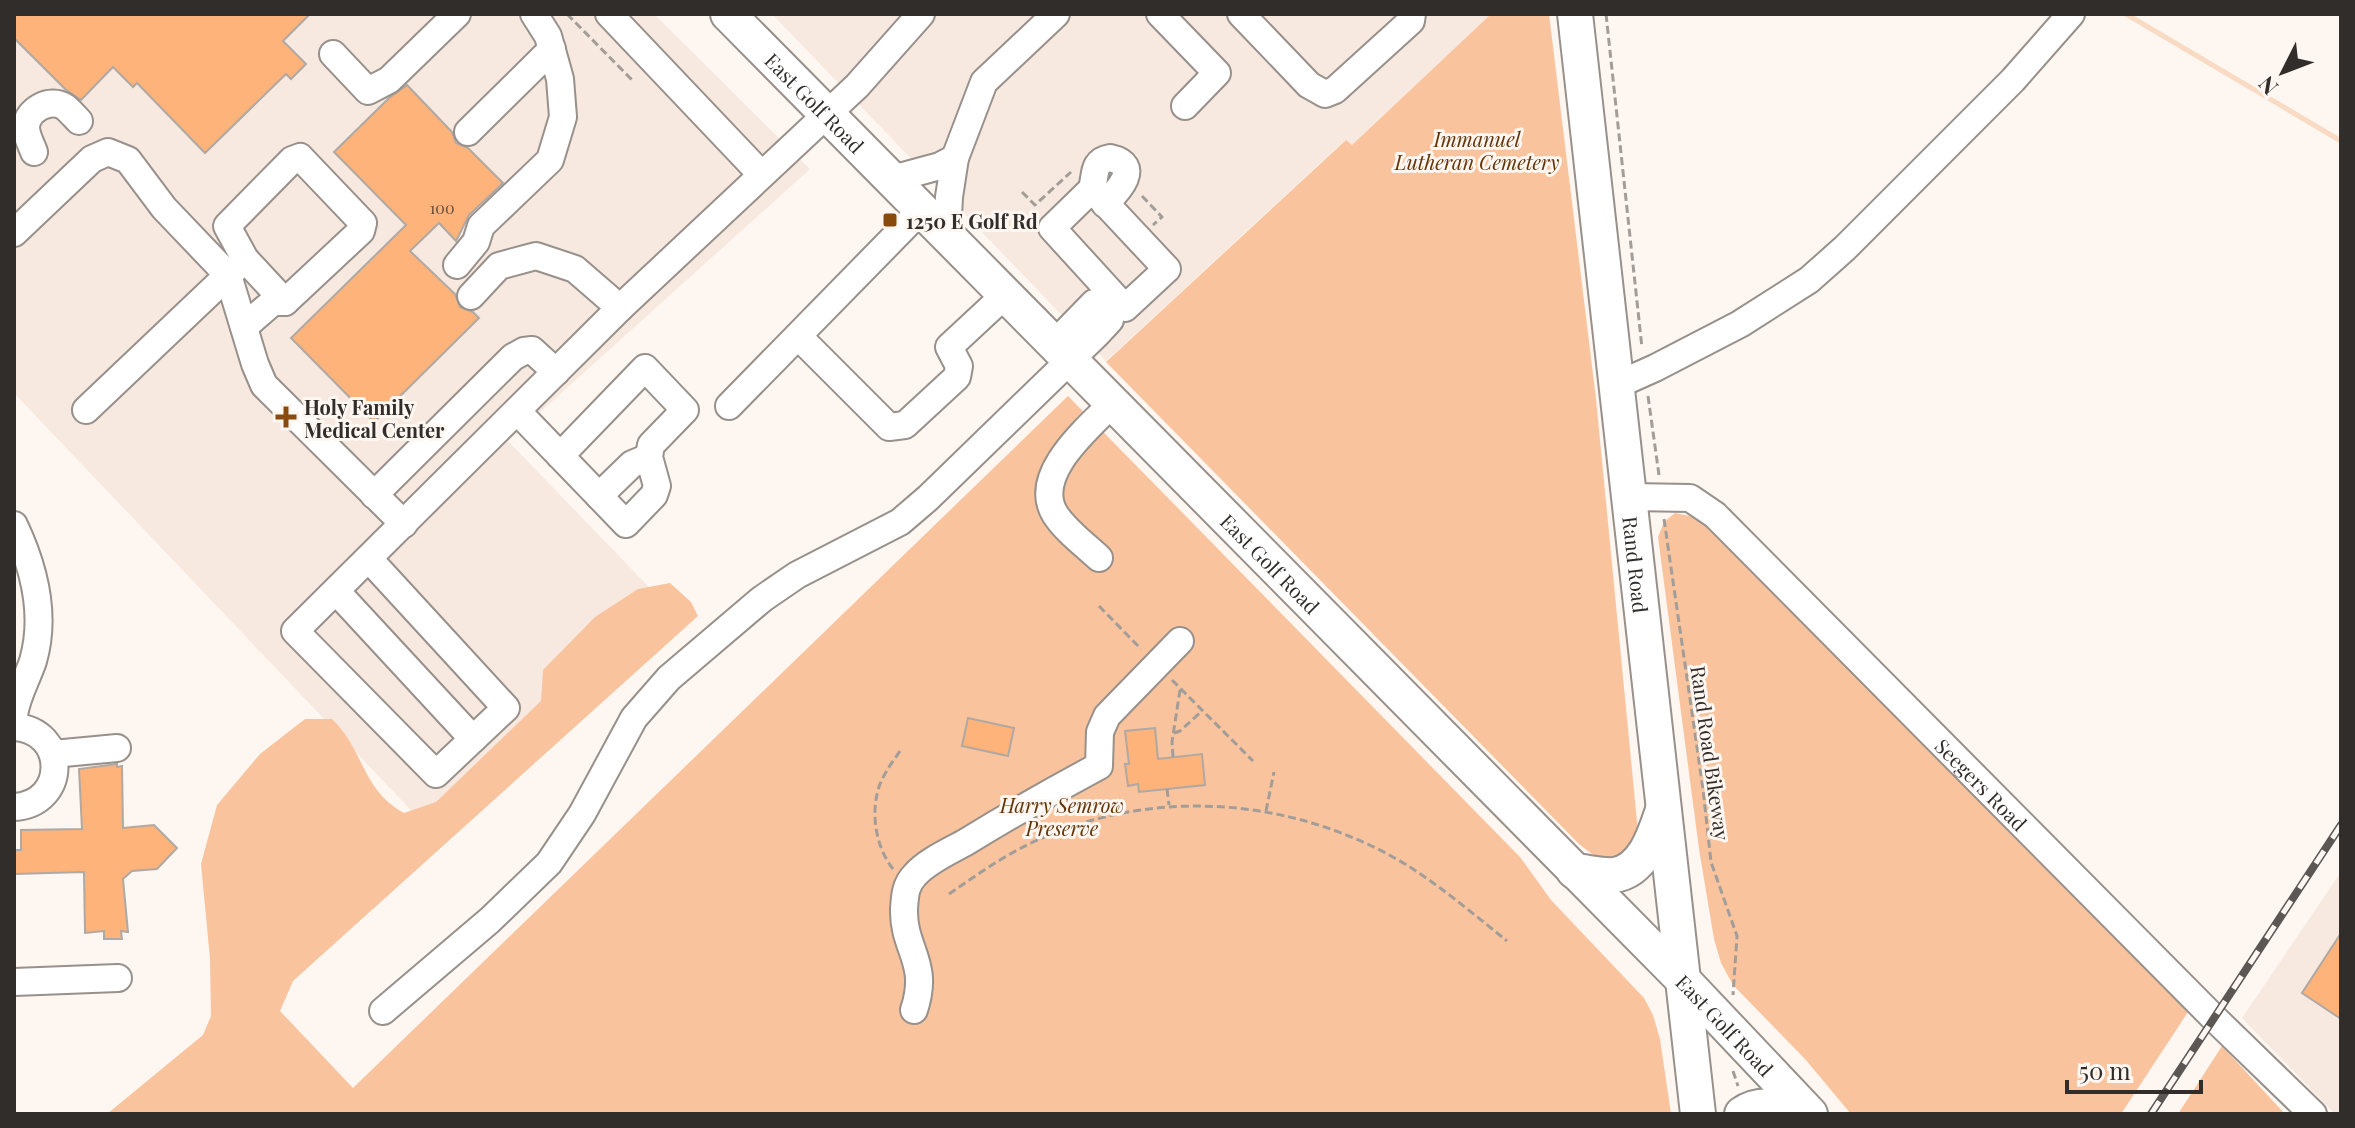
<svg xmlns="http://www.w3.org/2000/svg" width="2355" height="1128" font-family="'Playfair Display',serif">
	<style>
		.built { fill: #f7e9df }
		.green { fill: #f9c49d }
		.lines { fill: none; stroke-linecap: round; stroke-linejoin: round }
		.stream { stroke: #f9dac3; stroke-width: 5 }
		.building { fill: #feb37a; stroke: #afa8a3; stroke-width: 2 }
		.minor-casing { stroke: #97908b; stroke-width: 30 }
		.major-casing { stroke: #97908b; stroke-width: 38 }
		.path { stroke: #a39d99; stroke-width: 3; stroke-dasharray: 8 4; stroke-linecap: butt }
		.minor { stroke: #fff; stroke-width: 26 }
		.major { stroke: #fff; stroke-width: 34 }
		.rail-casing { stroke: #5b5755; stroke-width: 8 }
		.rail { stroke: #fef6f1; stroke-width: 5; stroke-dasharray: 15; stroke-linecap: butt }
		.poi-dot { fill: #894a0d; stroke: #fef6f1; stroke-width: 3 }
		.labels { text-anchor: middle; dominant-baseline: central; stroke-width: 6; stroke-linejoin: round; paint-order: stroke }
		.number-label { font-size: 16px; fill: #644e3f }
		.street-label { font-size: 20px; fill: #302d2b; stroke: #fef6f1 }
		.park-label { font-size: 20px; font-style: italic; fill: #643407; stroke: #fef6f1 }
		.poi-label { font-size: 20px; font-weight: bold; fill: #302d2b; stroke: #fef6f1; text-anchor: start }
	</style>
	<rect width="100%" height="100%" fill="#fef6f1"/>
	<!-- built -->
	<path class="built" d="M14,14H654L810,169L508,441L671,610L428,828L14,393Z
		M772,14H1491L1351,146L1345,140L1106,361Z
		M2341,872V1114H2335L2242,1018Z"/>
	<!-- green -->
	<path class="green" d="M1491,14H1549L1596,399L1638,832L1621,859L1597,858L1579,844L1106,362L1346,140L1352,145Z
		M1068,396L1520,857L1551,900L1644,998L1653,1015L1660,1039L1671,1114H107L203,1035L211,1016L210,959L201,864L217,805L260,754L305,719H332C365,751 361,789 404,813L436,802L541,701L543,670L595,617L638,589L670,583L691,602L698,616L293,981L280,1011L353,1088Z
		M1675,513L1694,517L1710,529L2188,1012L2121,1114H1851L1805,1059L1733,985L1721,963L1714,939L1699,849L1658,537L1664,522Z
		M2222,1046L2285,1114H2178Z"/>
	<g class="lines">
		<!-- stream -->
		<path class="stream" d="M2126,14L2341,141"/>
	</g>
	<!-- building -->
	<path class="building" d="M14,14H310L283,41L306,64L291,79L286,74L205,153L137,83L133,87L113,67L81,100L65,89L14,38Z
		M407,85L452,132L456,143L468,148L503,183L469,215L456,241L439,223L410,251L455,294L460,307L473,312L479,318L374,422L291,338L406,225L334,152L389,98Z
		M968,718L1014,728L1008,756L962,746Z
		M1155,728L1158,759L1202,754L1205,785L1139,792L1138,784L1128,786L1125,764H1129L1125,731Z
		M117,764V767L122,766L123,828L154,825L177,848L157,869L132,871L123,879L128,932L121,931L122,939H104V931L85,933L84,872L15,874L14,850H21V830L82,829L79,769Z
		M2341,933V1019L2302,993Z"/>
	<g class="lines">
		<defs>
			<g id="minor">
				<path d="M609,14L761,174"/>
				<path d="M1160,14L1217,73L1185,106"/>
				<path d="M1241,14L1309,85L1325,94L1335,90L1411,21L1412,14"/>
				<path d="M333,54L368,91L389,80L457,14"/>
				<path d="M468,132L552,49"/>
				<path d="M34,152C31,144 26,135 26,127C27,110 50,97 65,107C70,111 75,117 79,121"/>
				<path d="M892,179L940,166L955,158"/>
				<path d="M1092,189L1167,269L1125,308L1052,228Z"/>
				<path d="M1092,189C1096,175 1092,161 1110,158C1143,165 1118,191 1105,204"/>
				<path d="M14,233L92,159L108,152L128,160L164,208L228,275L255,364L264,385L404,524"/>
				<path d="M947,235L949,197L955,158L984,82L1056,14"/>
				<path d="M245,259L285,302"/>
				<path d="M457,265L476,242L481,226L550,160L563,117L560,79L548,36L534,14"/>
				<path d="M471,296L499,266L536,256L575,269L620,308"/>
				<path d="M798,336L889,427L905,425L957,377L959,366L949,347L1006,294"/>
				<path d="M1055,343L1094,303L1111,304"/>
				<path d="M1617,385L1655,368L1740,324L1809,280L1845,248L2013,80L2071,14"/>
				<path d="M729,406L922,209"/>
				<path d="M86,410L245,259L227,226L292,160L300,157L363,223L361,231L285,302H273L244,327"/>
				<path d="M517,411L626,524L654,495L657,486L649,457L651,445L685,410L645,368L560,456"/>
				<path d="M374,495L513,357L524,351L532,350L556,372"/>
				<path d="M599,496L632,464L649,457"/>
				<path id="s1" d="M1631,497L1690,498L1715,515L2214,1018L2313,1114"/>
				<path d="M14,525C34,567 46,616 33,661C27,679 17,695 14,715"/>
				<path d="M1099,558C1085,545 1065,530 1055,514C1031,475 1088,428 1114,402"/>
				<path d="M369,559L506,708L436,774L295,631L620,308L857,86L921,14"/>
				<path d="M336,591L473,739"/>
				<path d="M14,727C68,730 68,804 14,807"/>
				<path d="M53,754L117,748"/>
				<path d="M14,982L118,978"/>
				<path d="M914,1010C930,962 903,950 904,909C905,896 905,885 915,875C927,861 950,851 966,842C1010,815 1054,790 1099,766L1100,732L1107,716L1180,641"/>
				<path d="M383,1011L490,920L549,863L582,814L634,718L669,678L762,599L797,575L900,522L928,498L1097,334L1110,320L1111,304L1116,299"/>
			</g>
			<g id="major">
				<path id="s2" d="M728,14L1685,982L1810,1114"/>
				<path id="s3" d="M1575,14L1698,1114"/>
				<path d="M1574,871C1587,872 1601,876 1614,875C1644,871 1655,834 1663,810"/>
				<path d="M1742,1114C1761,1100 1786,1108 1807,1114"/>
			</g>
		</defs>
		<!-- minor casing -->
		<use href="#minor" class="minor-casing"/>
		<!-- major casing -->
		<use href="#major" class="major-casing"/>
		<!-- path -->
		<path class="path" d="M567,14L634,82
			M1606,14L1642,348
			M1022,192L1035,205L1071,172
			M1142,196L1162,217L1153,225
			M1648,396L1659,475
			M1664,519L1703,789L1711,862L1737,936L1733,995
			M1099,606L1141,649
			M1172,680L1253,761
			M1174,733L1180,731L1202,711
			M1173,757L1172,742L1180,690
			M1167,789L1169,805
			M1266,811L1274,772
			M893,869C875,846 870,811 880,784C885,772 893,761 900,751
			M949,894C975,876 1002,857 1031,843C1153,785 1297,797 1410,867C1444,889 1476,916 1507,941
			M1733,1071L1738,1086"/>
		<!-- minor -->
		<use href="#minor" class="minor"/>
		<!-- major -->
		<use href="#major" class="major"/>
		<defs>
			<path id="rail" d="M2151,1114L2341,825"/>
		</defs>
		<!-- rail casing -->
		<use href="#rail" class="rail-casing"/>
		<!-- rail -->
		<use href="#rail" class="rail"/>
	</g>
	<!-- markers -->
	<g class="poi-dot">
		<rect x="882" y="212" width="16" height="16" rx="4"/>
		<path d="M282 405h8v8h8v8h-8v8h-8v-8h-8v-8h8z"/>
	</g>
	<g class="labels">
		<!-- number labels -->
		<g class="number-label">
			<text x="442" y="207">100</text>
		</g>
		<!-- street labels -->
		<g class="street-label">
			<text stroke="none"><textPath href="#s2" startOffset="124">East Golf Road</textPath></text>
			<text stroke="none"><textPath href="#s2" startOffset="772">East Golf Road</textPath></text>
			<text stroke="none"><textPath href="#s3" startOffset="554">Rand Road</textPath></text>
			<text transform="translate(1711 753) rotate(82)">Rand Road Bikeway</text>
			<text stroke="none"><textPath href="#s1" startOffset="468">Seegers Road</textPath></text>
			<text stroke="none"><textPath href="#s2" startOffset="1420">East Golf Road</textPath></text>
		</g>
		<!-- park labels -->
		<g class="park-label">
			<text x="1477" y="138">Immanuel<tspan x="1477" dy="23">Lutheran Cemetery</tspan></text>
			<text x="1062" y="804">Harry Semrow<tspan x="1062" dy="23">Preserve</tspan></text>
		</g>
		<!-- poi labels -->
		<g class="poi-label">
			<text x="906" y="220">1250 E Golf Rd</text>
			<text x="304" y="406">Holy Family<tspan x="304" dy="23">Medical Center</tspan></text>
		</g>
	</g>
	<!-- border -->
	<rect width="2355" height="1128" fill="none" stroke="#302d2b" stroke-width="32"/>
	<!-- north arrow -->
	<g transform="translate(2283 72) rotate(228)" stroke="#fef6f1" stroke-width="6" paint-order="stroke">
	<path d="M0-6L14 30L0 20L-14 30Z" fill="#302d2b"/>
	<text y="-12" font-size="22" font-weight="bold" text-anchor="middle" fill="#302d2b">N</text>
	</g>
	<!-- scale -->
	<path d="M2067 1080v12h134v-12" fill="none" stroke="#302d2b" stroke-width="4"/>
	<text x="2079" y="1080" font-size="24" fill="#302d2b" stroke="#fef6f1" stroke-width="6" paint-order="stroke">50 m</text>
</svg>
